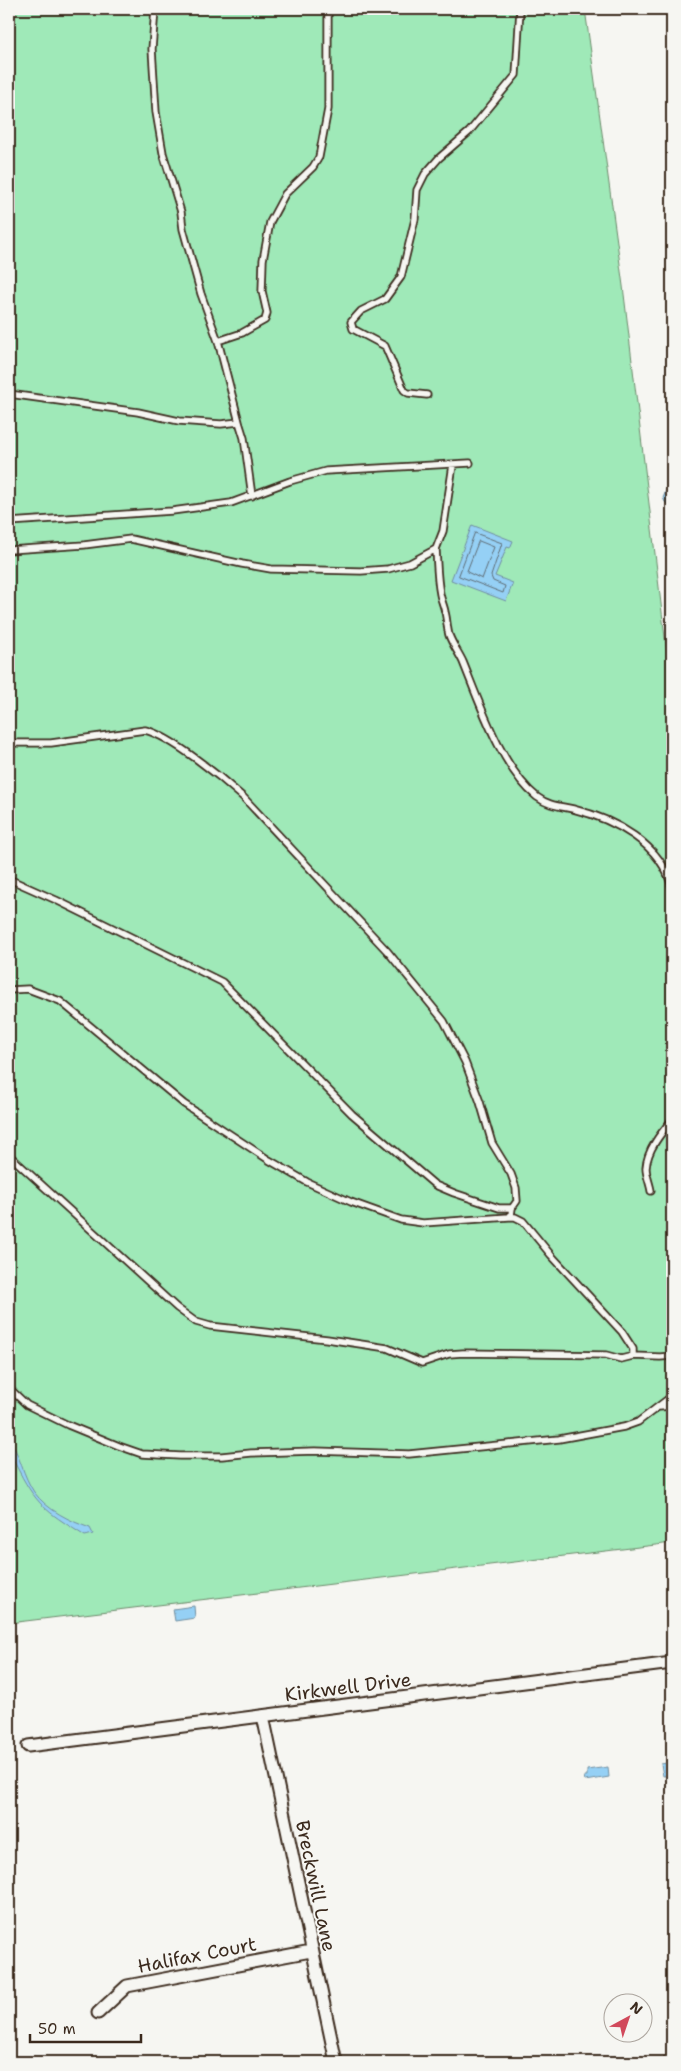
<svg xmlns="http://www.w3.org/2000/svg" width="681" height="2071" font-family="'Shantell Sans',sans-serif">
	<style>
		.green { fill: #9fe9b8; stroke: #6d8a6b }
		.water { fill: #95d0f5; stroke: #718e9f }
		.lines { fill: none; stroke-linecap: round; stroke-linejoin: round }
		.shore { stroke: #5f6c74; stroke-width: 1 }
		.service-casing { stroke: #3b2a1e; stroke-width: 9 }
		.minor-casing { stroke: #3b2a1e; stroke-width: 15 }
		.path { stroke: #3b2a1e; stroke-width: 2.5; stroke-dasharray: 1 4; stroke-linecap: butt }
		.service { stroke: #f6f6f2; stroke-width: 5.5 }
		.minor { stroke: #f6f6f2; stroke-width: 11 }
		.labels { text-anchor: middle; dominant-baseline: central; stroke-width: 4; stroke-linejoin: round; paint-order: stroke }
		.street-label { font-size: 19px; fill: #3b2a1e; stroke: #f6f6f2 }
	</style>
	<rect width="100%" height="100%" fill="#f6f6f2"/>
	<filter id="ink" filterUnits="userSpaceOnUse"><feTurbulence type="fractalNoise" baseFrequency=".02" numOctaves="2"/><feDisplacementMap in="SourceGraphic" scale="10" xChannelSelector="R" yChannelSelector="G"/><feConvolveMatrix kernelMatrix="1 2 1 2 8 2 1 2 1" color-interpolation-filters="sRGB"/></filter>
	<g filter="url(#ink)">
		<!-- green -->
		<path class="green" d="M9,9H585L623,286L672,696V1543L9,1623Z"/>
		<!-- water -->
		<path class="water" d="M669,483H672V509L665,502L663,498Z
			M472,525L513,541L510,548L507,547L495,576L513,583L506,601L451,580Z
			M9,1438C20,1455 23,1476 34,1492C47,1510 70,1521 90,1528L93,1534L85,1536C51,1514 38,1508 19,1471C13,1460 9,1452 9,1438Z
			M194,1606L195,1618L175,1621L173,1609Z
			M672,1762V1775L663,1776L661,1764Z
			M608,1767L609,1777L585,1781L584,1776H587V1770Z"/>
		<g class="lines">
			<!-- shore -->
			<path class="shore" d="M475,533L502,543L491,576L493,581L505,586L503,593L459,576Z
				M479,541L494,547L482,579L467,572Z"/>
			<defs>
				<path id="service" d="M155,9L152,49L156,112L163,153L181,212L183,229L201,294L218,341L239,422
					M218,341L242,333L265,320L267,313L262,291L263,260L270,222L285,194L313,167L319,157L328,109V9
					M9,394L138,412L179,421L221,424L239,422L244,438L252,496
					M427,395L408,393L404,390L385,346L353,329L351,322L361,311L385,299L401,277L415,219L417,190L425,174L439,158L469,132L516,75L520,9
					M9,522L172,511L231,503L290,481L326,471L470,463
					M436,549C437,563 437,579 440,594C441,600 444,606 445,612C447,619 447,628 449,635C452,644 459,653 463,662C480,704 502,769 537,797C549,806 560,806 573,809C614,819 662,844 672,888
					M9,550L84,545L131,539L242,564L271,569L361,571L388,569L410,563L436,549L443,531L453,465
					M9,743H51L145,730C171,736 222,778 243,797L388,952L444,1021L465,1062L480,1102L492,1143L511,1174L516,1188L517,1201L512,1208L511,1215L509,1217L423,1223L401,1220L351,1202L307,1182L269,1160L184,1104L60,1001L28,989L9,990
					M9,879L56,900L222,982L352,1114L435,1185L454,1193L499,1208H512
					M9,1155L177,1308L196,1322L210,1326L327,1339L387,1348L422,1363L449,1354L463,1353L606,1355L621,1359L633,1356
					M651,1191C650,1184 646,1175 646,1168C647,1150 661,1133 672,1120
					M509,1217H515L523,1221L551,1255L622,1332L633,1349V1356L660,1357L672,1356
					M9,1388L27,1405L68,1425L119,1446L142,1454L180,1456H222L251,1453L315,1451L409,1454L559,1439L624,1427L638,1422L672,1396
					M659,1407L672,1406"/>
				<path id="minor" d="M263,1716L336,2062
					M28,1746L672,1663
					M98,2013L127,1986L311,1951"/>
			</defs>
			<!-- service casing -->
			<use href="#service" class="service-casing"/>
			<!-- minor casing -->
			<use href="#minor" class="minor-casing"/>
			<!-- path -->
			<path class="path" d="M655,2062L672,2053"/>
			<!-- service -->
			<use href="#service" class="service"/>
			<!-- minor -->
			<use href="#minor" class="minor"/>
		</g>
	</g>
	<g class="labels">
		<!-- street labels -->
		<g class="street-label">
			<text transform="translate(348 1687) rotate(-7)">Kirkwell Drive</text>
			<text transform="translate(316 1886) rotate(78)">Breckwill Lane</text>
			<text transform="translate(197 1955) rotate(-11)">Halifax Court</text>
		</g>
	</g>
	<!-- margin -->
	<rect width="681" height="2071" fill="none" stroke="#f6f6f2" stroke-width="30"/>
	<rect x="15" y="15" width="651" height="2041" fill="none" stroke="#3b2a1e" stroke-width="2" filter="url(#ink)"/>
	<!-- north arrow -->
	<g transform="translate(628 2018) rotate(40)"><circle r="24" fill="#f6f6f2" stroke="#aba49d"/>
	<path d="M0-4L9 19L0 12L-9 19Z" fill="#d1495b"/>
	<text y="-8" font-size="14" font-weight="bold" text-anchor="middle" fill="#3b2a1e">N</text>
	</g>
	<!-- scale -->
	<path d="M30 2034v8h111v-8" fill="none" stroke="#3b2a1e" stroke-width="2.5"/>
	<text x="38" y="2034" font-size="15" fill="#3b2a1e" stroke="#f6f6f2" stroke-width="4" paint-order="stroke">50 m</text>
</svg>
